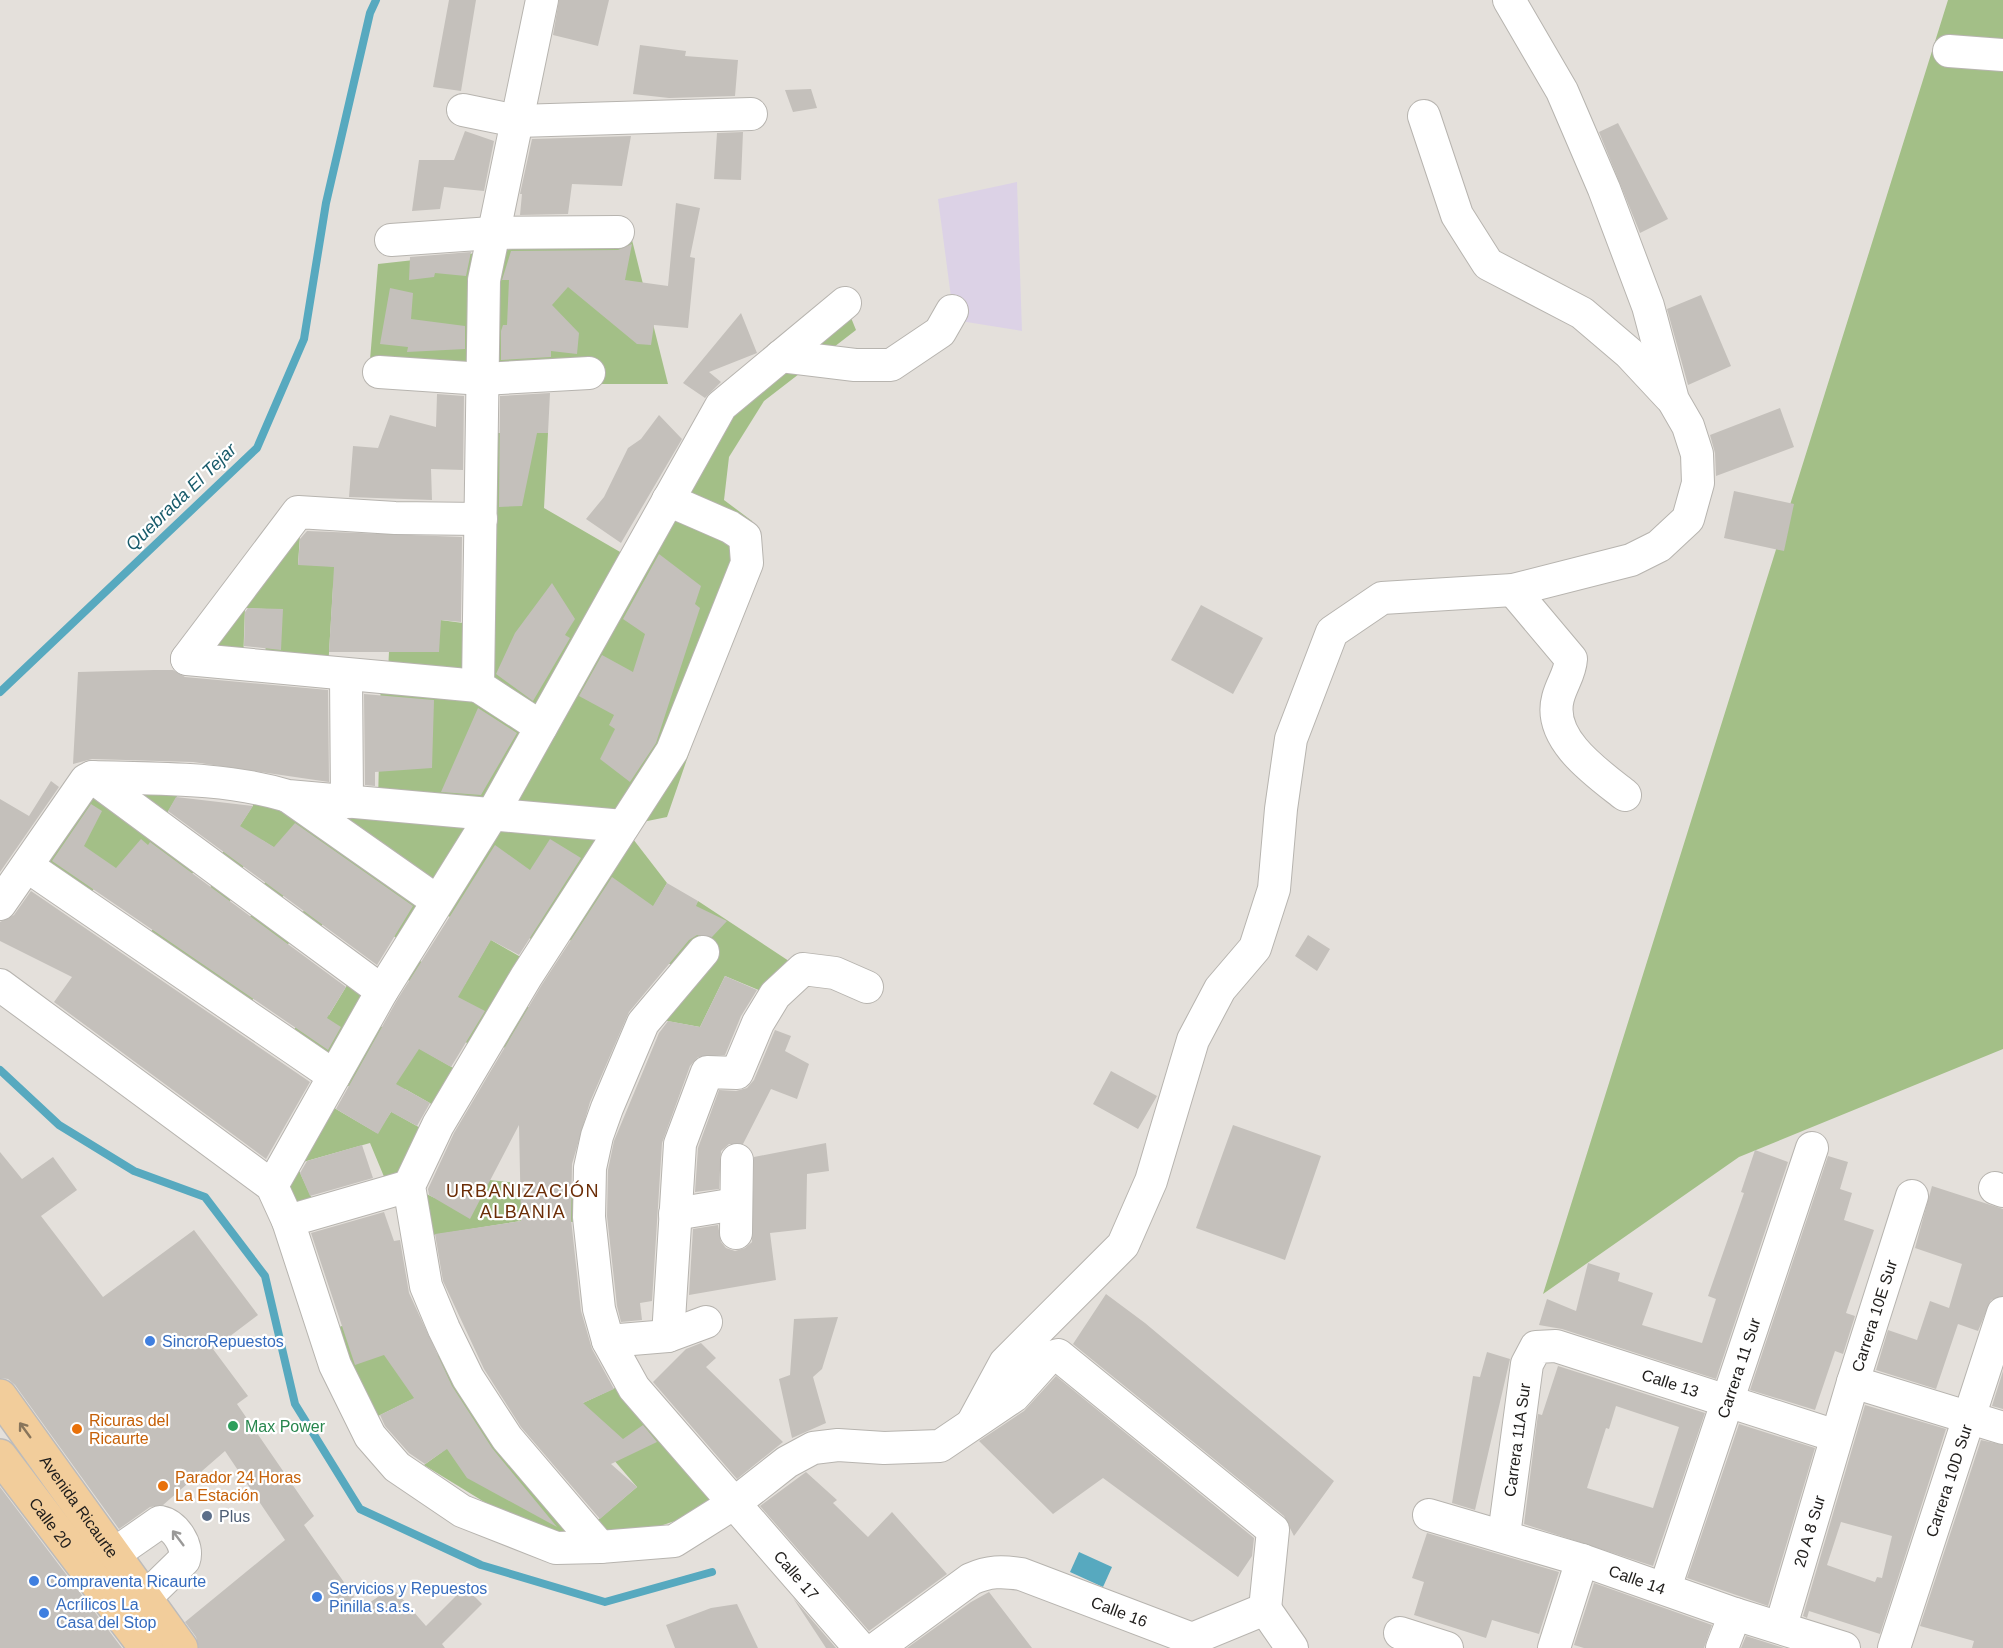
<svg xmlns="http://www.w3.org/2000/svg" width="2003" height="1648" font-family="Arial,sans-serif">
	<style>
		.industrial { fill: #dcd2e6 }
		.green { fill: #a3bf87 }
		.water { fill: #57a9bf }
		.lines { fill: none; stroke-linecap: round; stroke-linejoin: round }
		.stream { stroke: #57a9bf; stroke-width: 8 }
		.building { fill: #c4c0bb; fill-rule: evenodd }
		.minor-casing { stroke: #b7b4af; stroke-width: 34 }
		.major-casing { stroke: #bcbbbb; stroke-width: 36 }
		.minor { stroke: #fff; stroke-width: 32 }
		.major { stroke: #f2cd9b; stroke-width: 33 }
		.oneway { stroke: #88755b }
		.oneway2 { stroke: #9a9998 }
		.shop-dot { fill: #3f7fe0; stroke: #fff; stroke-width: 2 }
		.leisure-dot { fill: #2e9e5b; stroke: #fff; stroke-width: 2 }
		.food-dot { fill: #e8710a; stroke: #fff; stroke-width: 2 }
		.service-dot { fill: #5c6f8a; stroke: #fff; stroke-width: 2 }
		.labels { text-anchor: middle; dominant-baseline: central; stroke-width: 4.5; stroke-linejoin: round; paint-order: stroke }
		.street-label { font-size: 16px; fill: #1f1d1b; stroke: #fff }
		.shop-label { font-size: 16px; fill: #366cbe; stroke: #fff; text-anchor: start }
		.food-label { font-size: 16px; fill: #c56008; stroke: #fff; text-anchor: start }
		.leisure-label { font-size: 16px; fill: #27864d; stroke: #fff; text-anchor: start }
		.service-label { font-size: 16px; fill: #4e5e75; stroke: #fff; text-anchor: start }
		.water-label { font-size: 18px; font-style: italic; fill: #185b6b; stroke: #fff }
		.neighbourhood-label { font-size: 18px; letter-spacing: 1.5px; fill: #6b2d07; stroke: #fff }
	</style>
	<rect width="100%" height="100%" fill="#e4e0db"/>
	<!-- industrial -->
	<path class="industrial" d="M1017,182L1022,331L954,320L938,199Z"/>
	<!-- green -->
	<path class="green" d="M1948,0H2003V1049L1739,1157L1543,1294Z
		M631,236L668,384H368L378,264Z
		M845,303L856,330L764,401L729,457L724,500L752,521L760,548L667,817L623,826L667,883L619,967L559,934L550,949L501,923L491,940L538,967L518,1002L579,1032L552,1075L495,1042L487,1055L439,1026L452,1005L401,976L412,957L465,984L491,939L437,910L409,946L339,901L315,935L296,921L322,887L300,873L276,906L258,893L284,854L262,840L236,877L216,863L261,793L378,803L381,672H388L390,631L333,587L328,669L265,664L267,609L245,608L243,663L187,659L301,521L298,564L372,569L377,526L398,527L393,589L371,611L463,623L477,683L490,433H548L544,508L634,560L721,406Z
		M86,780L197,867L169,906L189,920L215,880L235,893L209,934L229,948L256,908L294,935L246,1010L146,939L169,906L110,865L87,899L27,866Z
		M110,782L183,786L162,822Z
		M698,901L801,969L773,996L725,976L700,1027L656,1019L681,971L665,961Z
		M352,977L369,988L324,1064L288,1040L310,1003L329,1015Z
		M375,1023L462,1073L451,1115L405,1089L392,1112L438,1138L409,1186L435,1198L490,1180L579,1190L576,1222L521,1221L427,1236L390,1191L370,1143L296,1164L318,1212L288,1221L272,1186L329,1105L377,1133L391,1112L342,1082Z
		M379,1311L436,1353L515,1437L592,1525L637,1487L570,1409L615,1388L734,1501L601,1546L558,1547L424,1465L442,1452L411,1400L374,1418L332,1330Z"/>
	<!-- water -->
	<path class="water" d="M1079,1552L1112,1567L1103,1587L1070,1572Z"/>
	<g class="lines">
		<!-- stream -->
		<path class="stream" d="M0,692L257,448L304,339L326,203L370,13L376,0
			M0,1070L59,1125L134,1171L205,1197L265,1276L295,1404L360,1509L481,1565L605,1602L712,1572"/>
	</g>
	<!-- building -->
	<path class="building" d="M449,0H476L461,91L433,87Z
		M559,0H609L598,46L553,35Z
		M640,45L686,51L685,56L738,60L735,96L669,98L633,94Z
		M811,89L817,108L793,112L785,90Z
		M1618,123L1668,219L1640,233L1599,132Z
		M465,131L494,141L484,191L444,187L440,209L412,211L419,160H454Z
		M743,132L741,180L714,179L717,133Z
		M631,136L622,186L572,184L568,214L520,215L522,194H520L532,139Z
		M676,203L700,208L690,257L695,258L688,328L654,325L651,345L637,344L568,287L552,305L579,333L577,354L551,351V357L501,360V331L503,325H507L509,280H502L511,251L618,250L632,244L625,280L668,286Z
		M471,252L466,276L435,273L434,277L409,280L410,257Z
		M390,288L413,293L411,319L465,326V349L407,352L408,347L380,344Z
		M1701,295L1731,366L1688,385L1667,309Z
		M741,313L757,353L709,372L721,382L705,398L683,383Z
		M550,393L548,433H537L522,506L499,507L500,396Z
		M437,394L464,396L463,470L431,469L432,500L349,497L353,446L378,448L390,415L436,427Z
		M1780,408L1794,447L1716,476L1715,453L1710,435Z
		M659,415L682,439L621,543L586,519L604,497L628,448L641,439Z
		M1734,491L1794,504L1784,551L1724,538Z
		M307,531L462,537L461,622L441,620L439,652H329L334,567L298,565L300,539Z
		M659,554L701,586L695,604L700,608L656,743L630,782L600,759L615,729L609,725L614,715L579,696L602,655L633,672L645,634L623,619Z
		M552,583L575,619L565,635L570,638L533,701L496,674L515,633Z
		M1201,605L1263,638L1233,694L1171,660Z
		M248,608L283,609L281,650L244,646L245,612Z
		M154,670H173L185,677L328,690L329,782L193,762L92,759L73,764L78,672Z
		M364,694L434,700L432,768L375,772V786L365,785Z
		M478,708L517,733L481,795L441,792Z
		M51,781L59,787L0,872V799L29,816Z
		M176,797L253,806L240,826L274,847L295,823L413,906L377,965L168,811Z
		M91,804L102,811L84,846L116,868L141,839L148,845L150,842L346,987L327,1018L341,1027L328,1050L52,861Z
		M550,839L581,858L519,955L491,940L458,997L485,1011L451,1067L419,1049L396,1084L430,1103L417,1126L391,1112L378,1134L336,1109L397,1000L495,845L530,870Z
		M612,877L653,906L667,883L698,901L696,906L727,921L712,937L697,935L689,940L629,1012L590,1102L572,1164L571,1219L581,1311L592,1349L614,1389L583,1403L623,1439L643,1425L657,1442L611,1464L637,1487L600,1519L521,1427L484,1369L443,1281L435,1234L521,1221L519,1125L470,1219L429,1195L428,1189L454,1133L541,986Z
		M31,891L310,1082L266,1159L54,1002L72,977L0,941V922L14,915Z
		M1308,935L1330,949L1317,971L1295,956Z
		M725,976L757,990L741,1016L725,1055L698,1057L690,1066L662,1143L652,1301L640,1303L642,1320L621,1322L617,1306L607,1216L608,1170L614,1141L659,1033L668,1021L700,1027Z
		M775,1030L791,1036L785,1051L809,1064L797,1099L771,1089L743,1144H729L721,1151L719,1189L695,1192L698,1148L719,1090L736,1091L747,1088L754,1080Z
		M1111,1071L1157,1096L1138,1129L1093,1104Z
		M1233,1125L1321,1156L1285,1260L1196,1228Z
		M826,1143L829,1171L807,1174L806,1229L770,1233L776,1280L689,1295L693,1229L718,1225L721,1242L726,1248L735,1251L745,1248L752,1242L754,1157Z
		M362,1145L373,1178L310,1196L300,1173L307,1161Z
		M1755,1150L1788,1162L1716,1379L1562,1329L1539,1325L1547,1299L1576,1311L1588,1263L1620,1273L1618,1281L1653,1293L1642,1325L1702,1343L1716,1299L1708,1296L1744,1193L1741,1192Z
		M0,1152L22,1179L53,1157L77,1190L41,1216L103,1297L194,1230L258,1315L213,1349L248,1396L237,1404L314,1516L304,1525L362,1608L392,1587L426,1626L465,1587L482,1604L442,1644L445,1648H199L196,1637L185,1622L285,1540L225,1451L163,1505L150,1507L119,1529L15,1385L8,1379L0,1378Z
		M1828,1156L1848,1162L1840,1189L1852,1193L1844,1220L1874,1230L1846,1313L1855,1316L1843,1354L1835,1351L1815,1410L1750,1390Z
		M1932,1186L2003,1209V1296L1991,1300L1978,1331L1958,1324L1936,1389L1876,1370L1888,1330L1917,1340L1930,1301L1949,1308L1962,1264L1915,1248Z
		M384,1212L394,1241L400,1240L409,1293L452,1386L492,1448L557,1527L467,1478L447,1449L425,1464L409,1453L385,1426L380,1415L414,1398L384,1355L355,1365L311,1233Z
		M1106,1294L1145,1323L1334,1481L1294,1536L1284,1516L1073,1344Z
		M838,1317L822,1369L813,1377L826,1423L792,1438L779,1379L790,1375L794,1319Z
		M701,1343L716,1358L706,1367L783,1442L737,1479L653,1382L686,1349Z
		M1487,1352L1510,1359L1475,1510L1452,1503L1473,1376L1480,1377Z
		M1558,1366L1705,1413L1653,1566L1524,1524L1538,1414L1542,1415ZM1616,1406L1679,1427L1653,1508L1587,1488L1606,1428L1609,1429Z
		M2003,1371V1409L1992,1406Z
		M1056,1376L1254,1538L1252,1556L1238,1577L1103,1478L1053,1514L979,1441L1024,1411Z
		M1865,1405L1946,1429L1880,1634L1809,1611L1807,1618L1803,1616ZM1841,1522L1892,1536L1882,1578L1877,1577L1875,1582L1827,1565Z
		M1739,1424L1815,1448L1768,1606L1687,1578Z
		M1981,1440L2003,1445V1648H1972L1974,1641L1920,1626Z
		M806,1472L837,1500L833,1503L868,1537L892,1512L947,1574L869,1631L760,1506Z
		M0,1487L122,1648H0Z
		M1427,1533L1559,1572L1539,1634L1492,1620L1486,1638L1414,1615L1424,1582L1412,1578Z
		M1594,1583L1712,1625L1704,1648H1584L1574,1645Z
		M989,1592L1032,1648H907L971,1602Z
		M793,1598L836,1648H826Z
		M737,1604L758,1648H675L666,1625L711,1608Z
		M1746,1636L1784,1648H1741Z"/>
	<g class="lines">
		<defs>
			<g id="minor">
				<path d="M1949,51L2003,55"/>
				<path d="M463,110L517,121L751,114"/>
				<path d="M1424,116L1457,215L1488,264L1582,313L1629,353L1670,397"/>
				<path d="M391,240L492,233L618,232"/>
				<path d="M781,356L855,365H891L940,332L952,311"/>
				<path d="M379,372L483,379L589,373"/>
				<path d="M1513,590L1571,659C1570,674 1562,683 1558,698C1547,739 1597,773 1625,795"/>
				<path d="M187,659L298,512L395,518L481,519"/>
				<path d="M187,659L478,686"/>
				<path d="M346,675L347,802"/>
				<path d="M541,727L478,686L484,280L542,0"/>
				<path d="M92,777L382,991"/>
				<path d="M289,797L437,901"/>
				<path d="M27,866L334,1076"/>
				<path d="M0,904L86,780L92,777C157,779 226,777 288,796L623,826"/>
				<path id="s1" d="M703,952L643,1023L607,1108L597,1136L590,1168L589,1217L599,1309L608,1341L634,1388L860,1648"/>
				<path d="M0,985L272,1186L288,1221L335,1365L370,1436L397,1467L462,1511L556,1548L600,1547L674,1541L736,1502L787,1462L813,1448L838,1445L884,1448L940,1446L1014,1396L1048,1358L1058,1355L1273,1530L1265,1609"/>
				<path d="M272,1186L382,991L493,813L721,406L845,303"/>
				<path d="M1995,1188L2003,1191"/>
				<path d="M675,1214L736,1204"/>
				<path d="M288,1221L409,1186"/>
				<path d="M736,1233L737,1160"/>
				<path d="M668,1336L680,1144L707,1072L737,1073L758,1023L775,995L803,969L835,973L867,987"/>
				<path d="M608,1341L668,1336L706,1322"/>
				<path d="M1853,1382L2003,1428"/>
				<path d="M972,1424L1005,1363L1123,1245L1151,1181L1193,1040L1220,989L1255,948L1274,889L1281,809L1291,739L1332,632L1382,598L1513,590L1631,560L1659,546L1688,519L1698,483L1697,454L1688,426L1673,400L1648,306L1604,189L1562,91L1509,0"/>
				<path id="s2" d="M1429,1515L1582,1560L1735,1614L1844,1648"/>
				<path id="s3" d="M1504,1535L1527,1364L1536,1347L1556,1346L1836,1436"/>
				<path d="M600,1547L507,1438L468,1378L444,1329L426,1286L409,1186L438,1125L526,977L672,751L747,563L745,537L730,527L668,500"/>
				<path d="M114,1554L160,1522C175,1525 189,1546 184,1560L145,1598"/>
				<path id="s4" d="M1665,1588L1812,1148"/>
				<path d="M1265,1609L1292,1648"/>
				<path id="s5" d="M1781,1626L1853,1382L1912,1196"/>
				<path d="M1400,1633L1447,1648"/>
				<path id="s6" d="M877,1648L971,1579C989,1571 1002,1571 1021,1574L1192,1639L1265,1609"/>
				<path d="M1554,1648L1582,1560"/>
				<path d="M1722,1648L1735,1614"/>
				<path id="s7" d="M1894,1648L2003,1313"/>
			</g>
			<g id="major">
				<path id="s8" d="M0,1396L181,1648"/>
				<path id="s9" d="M0,1456L146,1648"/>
			</g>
		</defs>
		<!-- minor casing -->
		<use href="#minor" class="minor-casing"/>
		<!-- major casing -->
		<use href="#major" class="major-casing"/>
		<!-- minor -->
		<use href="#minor" class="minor"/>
		<!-- major -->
		<use href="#major" class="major"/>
	</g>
	<!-- one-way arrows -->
	<defs><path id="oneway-shaft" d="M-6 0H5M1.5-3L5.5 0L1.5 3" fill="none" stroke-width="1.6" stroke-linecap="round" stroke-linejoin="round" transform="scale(1.5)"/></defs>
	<use class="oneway" href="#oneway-shaft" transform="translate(25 1430) rotate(-126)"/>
	<use class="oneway2" href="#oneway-shaft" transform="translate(178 1538) rotate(-127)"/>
	<!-- markers -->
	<g class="shop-dot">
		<circle cx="150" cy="1341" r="6"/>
		<circle cx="34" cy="1581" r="6"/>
		<circle cx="317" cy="1597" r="6"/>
		<circle cx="44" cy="1613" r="6"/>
	</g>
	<circle class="leisure-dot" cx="233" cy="1426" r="6"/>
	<g class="food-dot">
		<circle cx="77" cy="1429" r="6"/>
		<circle cx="163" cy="1486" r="6"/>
	</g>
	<circle class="service-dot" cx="207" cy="1516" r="6"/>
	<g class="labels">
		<!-- street labels -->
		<g class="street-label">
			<text stroke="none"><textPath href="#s5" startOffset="324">Carrera 10E Sur</textPath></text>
			<text stroke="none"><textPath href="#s4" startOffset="232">Carrera 11 Sur</textPath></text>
			<text stroke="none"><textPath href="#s3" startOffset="332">Calle 13</textPath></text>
			<text stroke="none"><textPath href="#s3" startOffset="96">Carrera 11A Sur</textPath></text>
			<text stroke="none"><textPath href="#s7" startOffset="176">Carrera 10D Sur</textPath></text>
			<text stroke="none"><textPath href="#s8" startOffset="136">Avenida Ricaurte</textPath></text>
			<text stroke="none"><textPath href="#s9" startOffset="84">Calle 20</textPath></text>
			<text stroke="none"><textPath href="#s5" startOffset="99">20 A 8 Sur</textPath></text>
			<text stroke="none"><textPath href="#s1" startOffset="724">Calle 17</textPath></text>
			<text stroke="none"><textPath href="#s2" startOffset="218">Calle 14</textPath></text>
			<text stroke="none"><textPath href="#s6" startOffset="273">Calle 16</textPath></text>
		</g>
		<!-- shop labels -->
		<g class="shop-label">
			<text x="162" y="1341">SincroRepuestos</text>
			<text x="46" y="1581">Compraventa Ricaurte</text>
			<text x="329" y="1588">Servicios y Repuestos<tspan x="329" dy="18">Pinilla s.a.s.</tspan></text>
			<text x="56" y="1604">Acrílicos La<tspan x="56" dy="18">Casa del Stop</tspan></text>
		</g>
		<!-- food labels -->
		<g class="food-label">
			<text x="89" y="1420">Ricuras del<tspan x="89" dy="18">Ricaurte</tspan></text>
			<text x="175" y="1477">Parador 24 Horas<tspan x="175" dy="18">La Estación</tspan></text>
		</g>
		<!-- leisure labels -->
		<g class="leisure-label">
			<text x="245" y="1426">Max Power</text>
		</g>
		<!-- service labels -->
		<g class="service-label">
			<text x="219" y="1516">Plus</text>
		</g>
		<!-- water labels -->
		<g class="water-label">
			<text transform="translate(181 497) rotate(-44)">Quebrada El Tejar</text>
		</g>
		<!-- neighbourhood labels -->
		<g class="neighbourhood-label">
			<text x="523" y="1191">URBANIZACIÓN<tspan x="523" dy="21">ALBANIA</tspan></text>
		</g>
	</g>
</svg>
